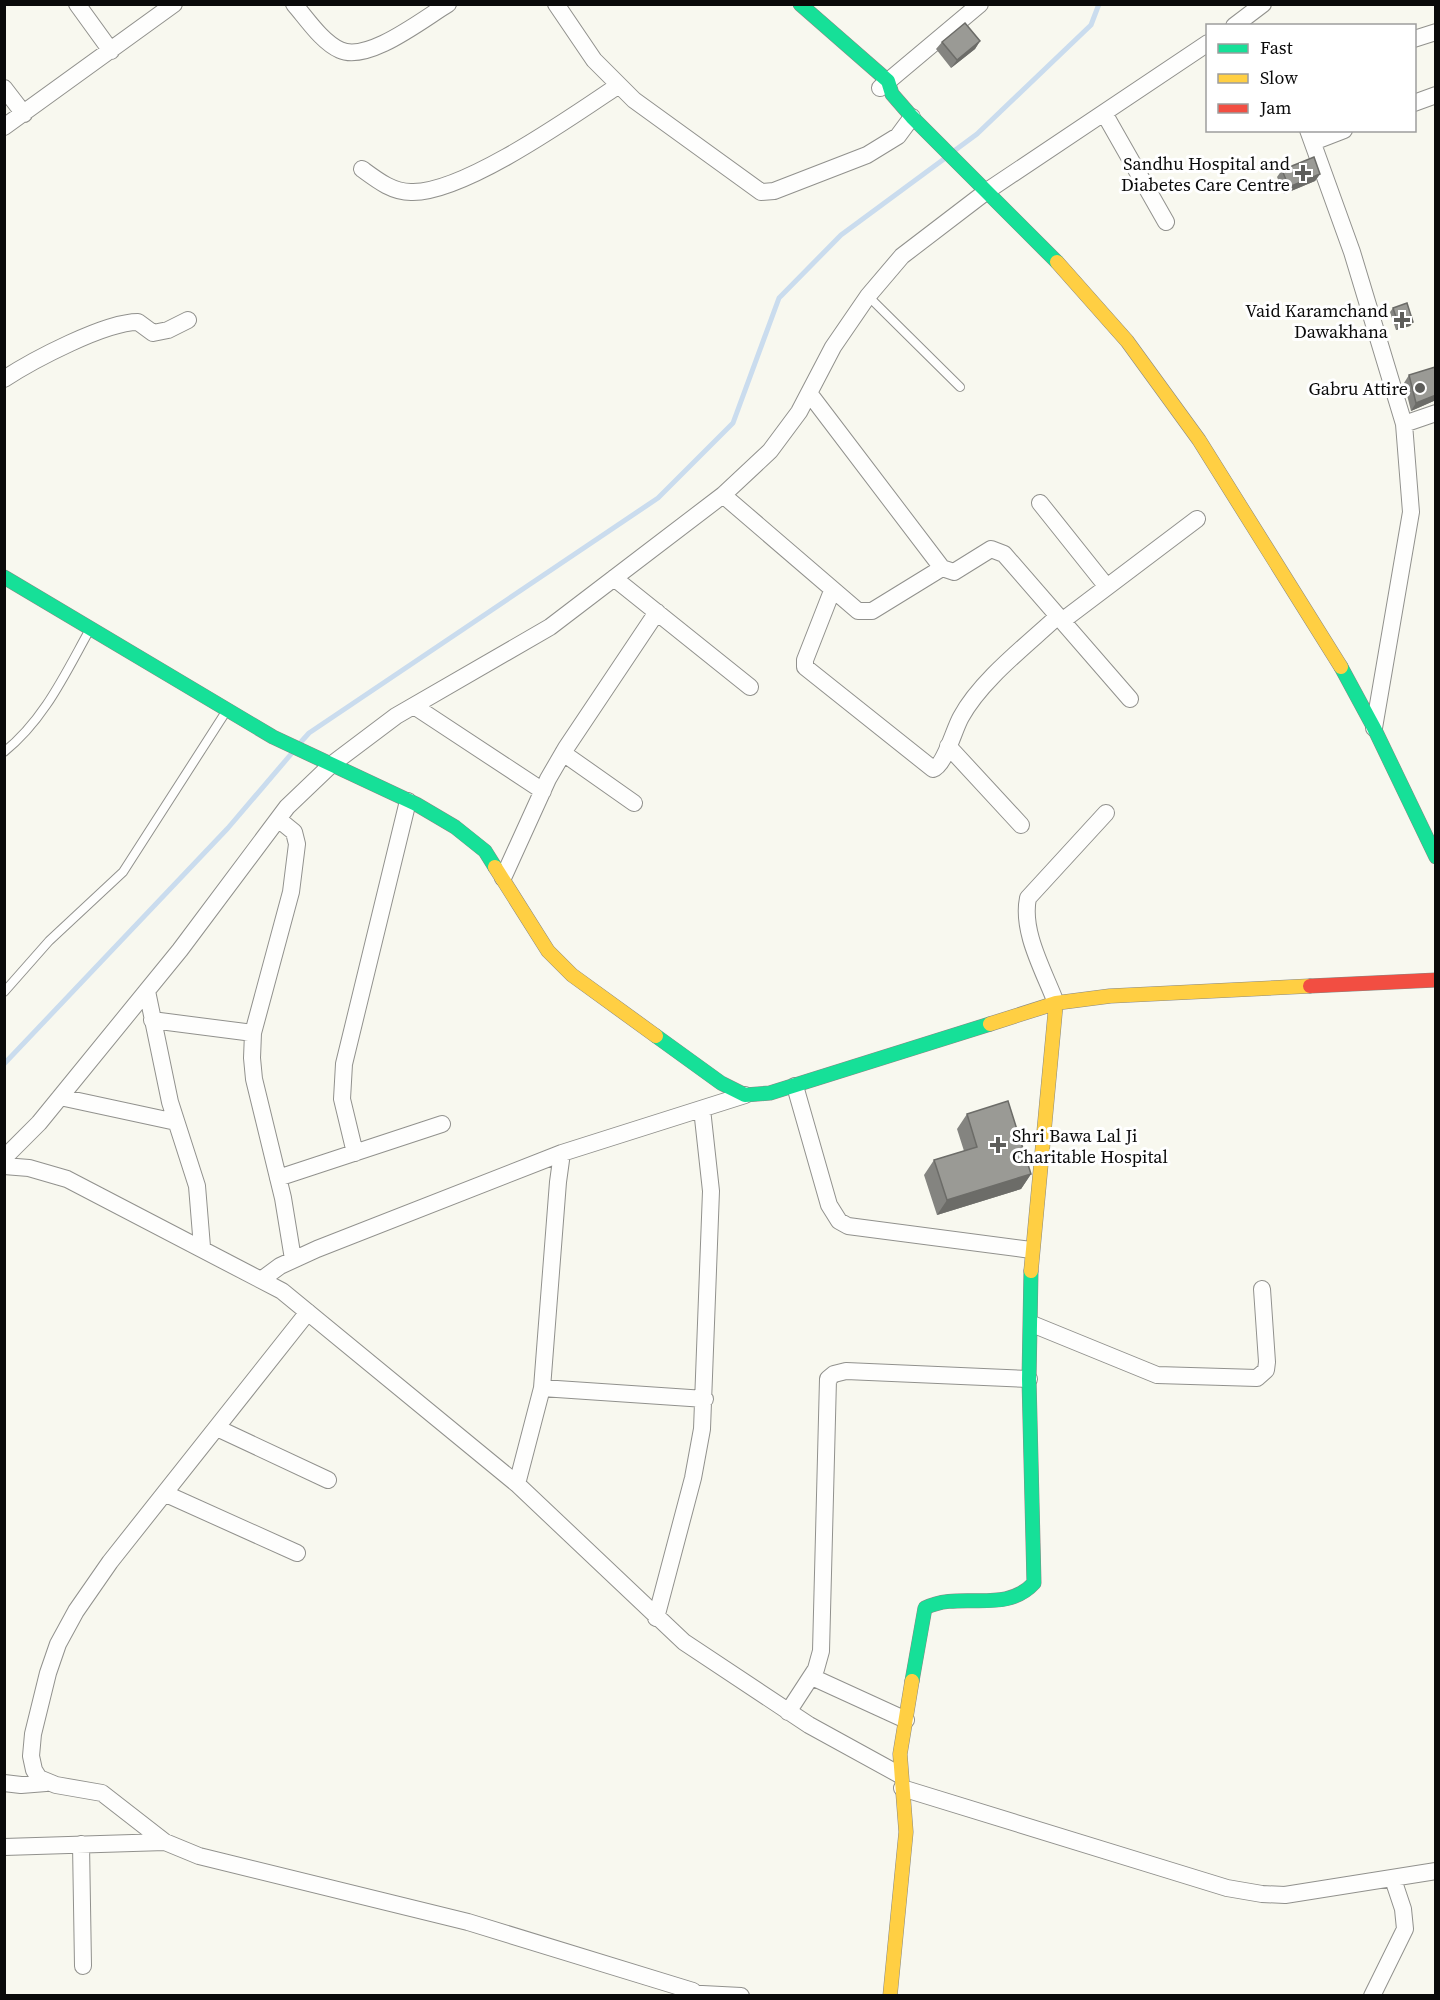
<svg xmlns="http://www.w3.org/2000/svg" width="1440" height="2000" font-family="'Source Serif 4',serif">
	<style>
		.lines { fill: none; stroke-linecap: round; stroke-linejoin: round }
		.stream { stroke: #cadcee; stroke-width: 5 }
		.lane-casing { stroke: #91918d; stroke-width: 10 }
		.street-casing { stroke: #91918d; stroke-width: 18 }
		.fast-casing { stroke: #888884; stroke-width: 15 }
		.slow-casing { stroke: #888884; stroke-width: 15 }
		.jam-casing { stroke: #888884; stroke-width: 15 }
		.lane { stroke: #fefefd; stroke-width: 8 }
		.street { stroke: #fefefd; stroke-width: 16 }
		.fast { stroke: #16e098; stroke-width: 14 }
		.slow { stroke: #ffcf43; stroke-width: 14 }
		.jam { stroke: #f24e42; stroke-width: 14 }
		.wall { fill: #848480 }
		.shaded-wall { fill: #6c6c68 }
		.building { fill: #9a9a95; stroke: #6c6c68; stroke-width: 1.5 }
		.poi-dot { fill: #5d5d5a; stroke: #fff; stroke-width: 2 }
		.labels { text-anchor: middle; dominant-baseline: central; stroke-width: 6; stroke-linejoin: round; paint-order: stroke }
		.poi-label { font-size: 18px; fill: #0a0a0a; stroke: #fff; text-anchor: end }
	</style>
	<rect width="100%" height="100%" fill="#f8f8ef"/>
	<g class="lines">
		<!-- stream -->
		<path class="stream" d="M954,151L977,134L1091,25L1099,4
			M300,743L309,733L658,498L733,423L779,298L841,235L944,159
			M4,1064L228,828L292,753"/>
		<defs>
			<path id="lane" d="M868,296L960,387
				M4,752C44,720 65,674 89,631
				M4,992L49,941L123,872L227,710"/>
			<path id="street" d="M77,4L111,51
				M294,4C307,19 322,42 340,50C368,63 423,19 448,4
				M556,4L594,60L634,100L761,192L774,191L867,155L898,136L912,117
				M1234,26L1263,4
				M1414,39L1436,32
				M4,88L24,114
				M880,88L980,4
				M1414,103L1436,95
				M1104,113L1166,222
				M4,127L174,4
				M1308,130L1352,252L1404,424L1411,512L1374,728
				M1313,142L1344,130
				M362,169C377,180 392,192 411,192C463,194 574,115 619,85
				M4,379C33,360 105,322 138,322L153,333L168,330L188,320
				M809,393L942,568L954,572L991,549L1004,554L1130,699
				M1404,424L1436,413
				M723,495L858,611H872L942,568
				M1040,503L1107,587
				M614,578L750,687
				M832,591L805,660V667L933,769C945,765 954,729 961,717C981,680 1027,645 1058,616
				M1062,621L1197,519
				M414,706L543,791
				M948,746L1021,825
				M563,753L634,803
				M278,819L294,832L297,844L291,892L253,1033L252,1058L254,1079L283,1198L293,1259
				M503,878L548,779L566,748L657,612
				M147,991L170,1102L197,1186L202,1247
				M1056,1003C1044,971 1021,932 1028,898L1106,813
				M152,1020L253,1033
				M795,1086L829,1205L839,1221L848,1226L1031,1250
				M60,1097L176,1122
				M355,1153L342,1099L344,1064L408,801
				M4,1158L39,1123L180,950L287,807L331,765L396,716L550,627L723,495L770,451L799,412L833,347L868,296L902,256L987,191L1208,43
				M4,1166L29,1168L67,1179L282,1291L517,1484L684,1642L809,1725L900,1775
				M278,1178L442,1124
				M261,1280L280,1266L317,1249L562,1153L745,1095
				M308,1312L110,1562L76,1611L58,1644L48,1673L33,1734L31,1756L34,1770L39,1778L56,1785L102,1793L165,1842L199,1856L468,1922L693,1991
				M1032,1324L1157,1375L1257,1378L1266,1370L1267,1362L1262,1289
				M542,1388L705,1399
				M217,1428L328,1480
				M517,1484L542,1388L558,1182L562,1153
				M166,1494L297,1553
				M656,1618L693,1478L702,1429L711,1191L702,1109
				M812,1677L906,1720
				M788,1712L816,1669L821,1651L828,1379L834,1374L846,1371L1029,1379
				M4,1783L21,1785L46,1783
				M902,1788L1227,1888L1262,1894L1285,1895L1436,1871
				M81,1844L83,1966
				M4,1847L165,1842
				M683,1993L741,1996
				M1372,1996L1405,1929L1403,1909L1393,1879"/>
			<path id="fast" d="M800,4L888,81L892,94L912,117L1057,262
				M4,577L273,737L416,804L455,827L485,851L495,867
				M1341,667L1374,728L1436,857
				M656,1036L721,1083L745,1095L770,1093L990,1024
				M912,1681L925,1608C960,1590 1005,1615 1034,1583L1029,1379L1031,1271"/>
			<path id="slow" d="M1057,262L1127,341L1199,440L1341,667
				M495,867L548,951L572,975L656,1036
				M990,1024L1056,1003L1110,996L1310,986
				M1031,1271L1056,1003
				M890,1996L906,1832L900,1754L912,1681"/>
			<path id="jam" d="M1310,986L1436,980"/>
		</defs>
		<!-- lane casing -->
		<use href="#lane" class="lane-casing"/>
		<!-- street casing -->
		<use href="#street" class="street-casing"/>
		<!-- fast casing -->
		<use href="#fast" class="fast-casing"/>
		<!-- slow casing -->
		<use href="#slow" class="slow-casing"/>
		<!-- jam casing -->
		<use href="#jam" class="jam-casing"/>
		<!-- lane -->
		<use href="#lane" class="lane"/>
		<!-- street -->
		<use href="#street" class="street"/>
		<!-- fast -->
		<use href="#fast" class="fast"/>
		<!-- slow -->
		<use href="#slow" class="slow"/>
		<!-- jam -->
		<use href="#jam" class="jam"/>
	</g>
	<!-- wall -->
	<path class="wall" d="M980,41L975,49L951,68L936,49L942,42Z
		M1282,170L1320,174L1315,181L1284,194L1277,177Z
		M1393,308L1413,322L1410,326L1396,330L1390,312Z
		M1436,369V400L1411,411L1404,383L1409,375Z
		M967,1114L1031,1174L1021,1189L937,1215L924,1175L934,1160L964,1151L957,1129Z"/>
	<!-- shaded-wall -->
	<path class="shaded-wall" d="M980,41L975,49L951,68L957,60Z
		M1320,174L1315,181L1284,194L1289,187Z
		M1413,322L1410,326L1396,330L1399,326Z
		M1436,395V400L1411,411L1416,403Z
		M1031,1174L1021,1189L937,1215L947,1200Z"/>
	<!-- building -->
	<path class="building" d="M965,23L980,41L957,60L942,42Z
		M1314,157L1320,174L1289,187L1282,170Z
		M1407,303L1413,322L1399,326L1393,308Z
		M1435,367L1436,395L1416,403L1409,375Z
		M1008,1101L1031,1174L947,1200L934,1160L977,1147L967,1114Z"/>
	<!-- markers -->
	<g class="poi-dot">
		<path d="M1300 164h6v6h6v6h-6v6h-6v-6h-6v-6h6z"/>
		<path d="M1399 311h6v6h6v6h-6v6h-6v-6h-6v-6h6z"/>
		<circle cx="1420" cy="388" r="6"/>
		<path d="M995 1136h6v6h6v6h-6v6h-6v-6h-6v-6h6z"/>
	</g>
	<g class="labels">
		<!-- poi labels -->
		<g class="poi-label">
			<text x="1290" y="163">Sandhu Hospital and<tspan x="1290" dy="21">Diabetes Care Centre</tspan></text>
			<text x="1388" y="310">Vaid Karamchand<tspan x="1388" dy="21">Dawakhana</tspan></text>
			<text x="1408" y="388">Gabru Attire</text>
			<text x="1012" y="1135" text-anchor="start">Shri Bawa Lal Ji<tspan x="1012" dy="21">Charitable Hospital</tspan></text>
		</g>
	</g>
	<!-- border -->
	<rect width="1440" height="2000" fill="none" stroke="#0a0a0a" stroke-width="12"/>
	<!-- legend -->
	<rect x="1206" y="24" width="210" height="108" fill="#ffffff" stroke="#9d9d9d" stroke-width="1.5"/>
	<rect x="1218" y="44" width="30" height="9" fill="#16e098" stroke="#9d9d9d" stroke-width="1.5"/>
	<text x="1260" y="54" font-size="18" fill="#0a0a0a">Fast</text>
	<rect x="1218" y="74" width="30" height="9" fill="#ffcf43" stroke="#9d9d9d" stroke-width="1.5"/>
	<text x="1260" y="84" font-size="18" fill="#0a0a0a">Slow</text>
	<rect x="1218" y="104" width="30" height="9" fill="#f24e42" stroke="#9d9d9d" stroke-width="1.5"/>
	<text x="1260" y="114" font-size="18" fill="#0a0a0a">Jam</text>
</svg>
